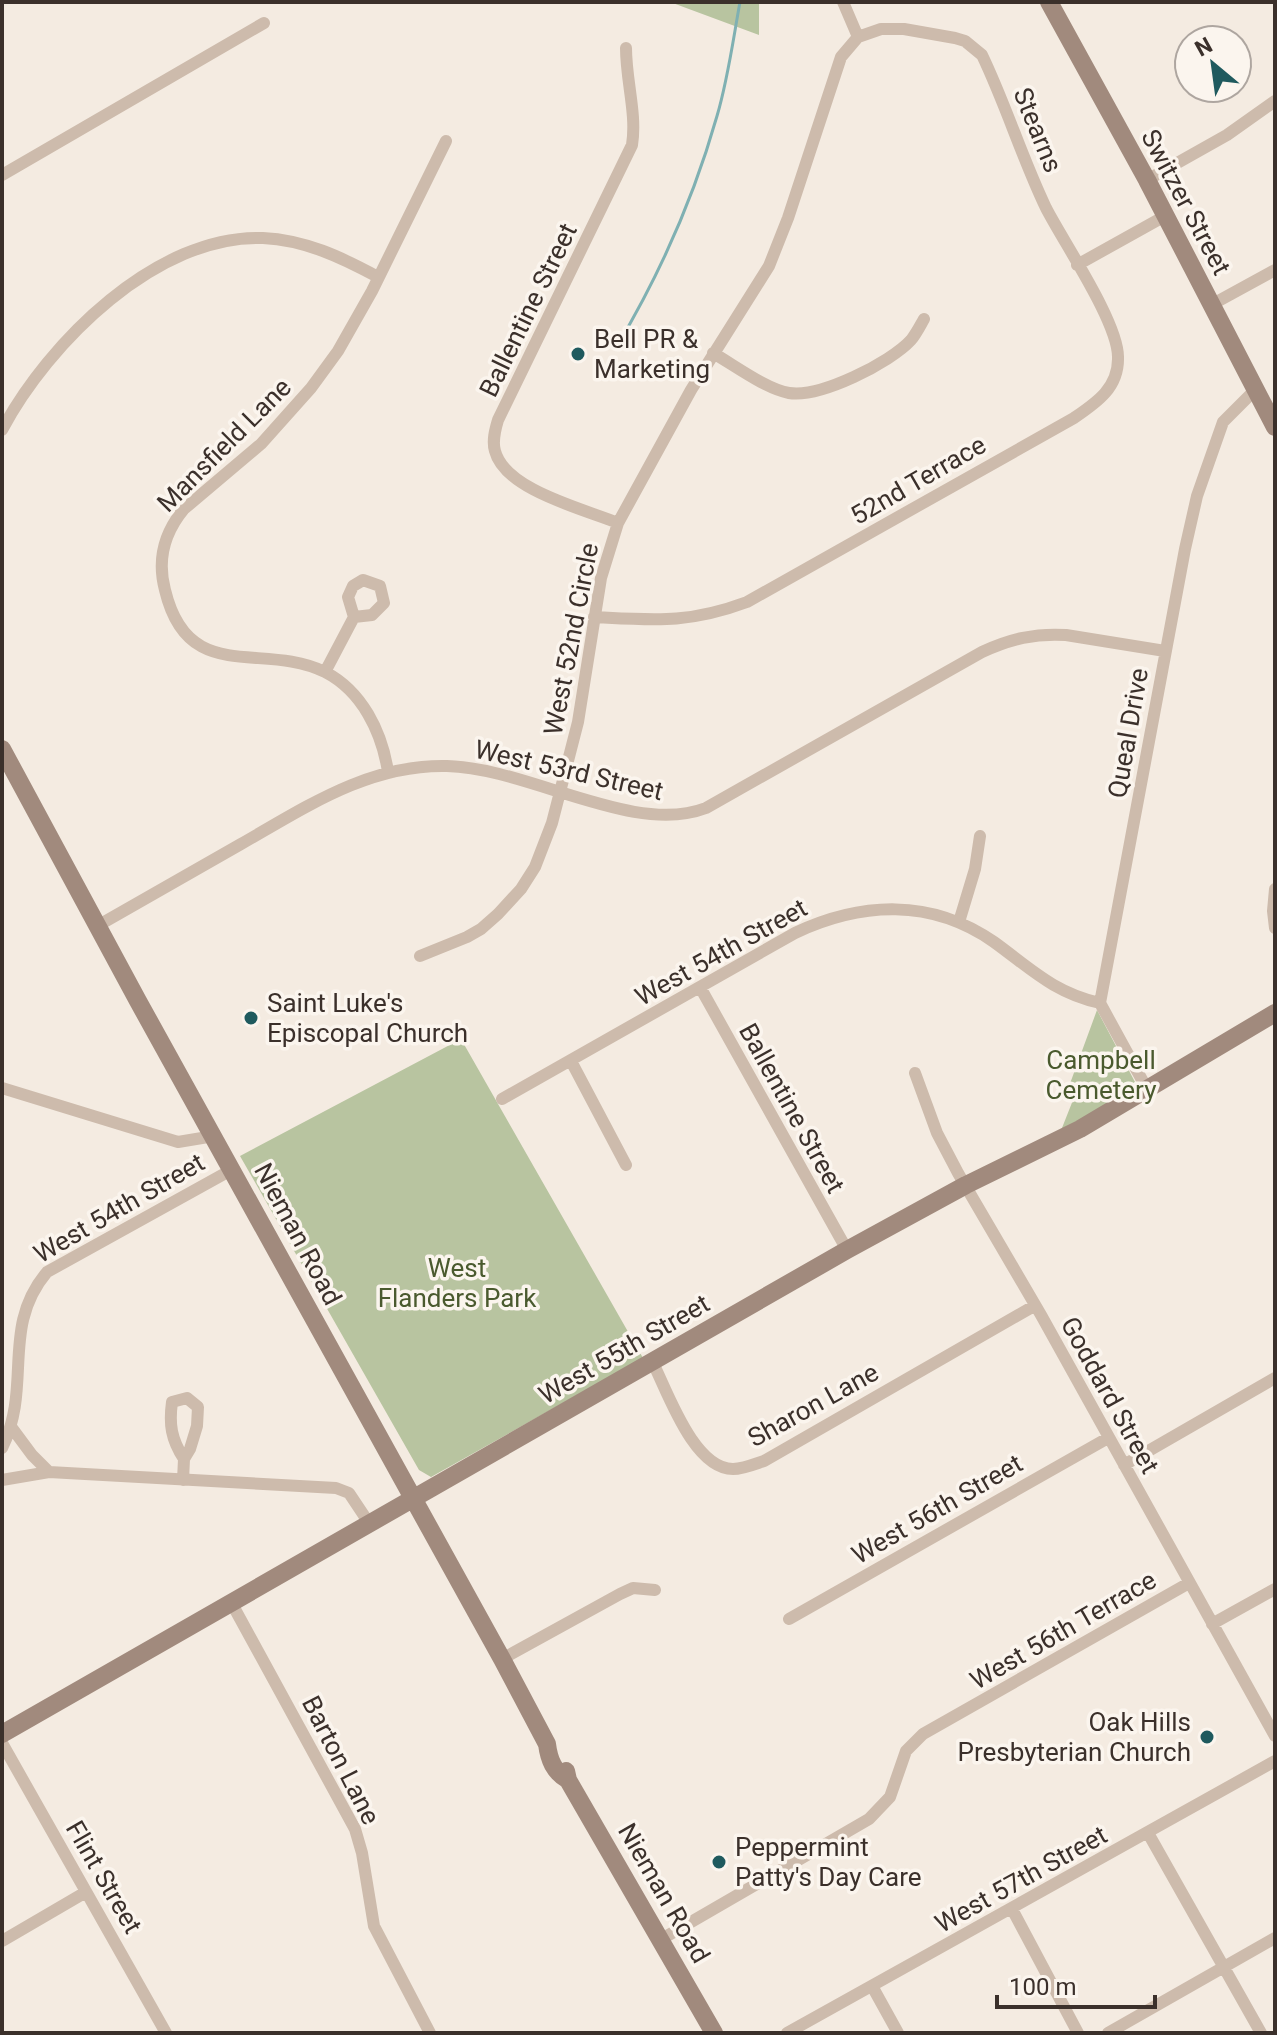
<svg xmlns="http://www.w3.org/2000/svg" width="1277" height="2035" font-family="Roboto,sans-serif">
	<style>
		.green { fill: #b8c4a0 }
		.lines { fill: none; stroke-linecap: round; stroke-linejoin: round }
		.stream { stroke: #7fb0b2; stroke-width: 3 }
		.street { stroke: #cdbbac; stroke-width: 12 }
		.secondary { stroke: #a18a7d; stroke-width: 18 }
		.poi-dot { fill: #1f5a5e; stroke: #fbf5ee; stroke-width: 3 }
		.labels { text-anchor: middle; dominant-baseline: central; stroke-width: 7; stroke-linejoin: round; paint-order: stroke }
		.street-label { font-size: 26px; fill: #3b302b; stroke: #fbf5ee }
		.poi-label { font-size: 26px; fill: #3b302b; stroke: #fbf5ee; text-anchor: start }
		.park-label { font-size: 26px; fill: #4a5a2e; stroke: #fbf5ee }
	</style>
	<rect width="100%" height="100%" fill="#f4ebe1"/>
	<!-- green -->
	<path class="green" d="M670,2H759V35Z
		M1097,1010L1135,1082L1132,1091L1060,1133L1075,1095L1068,1089Z
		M461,1039L643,1358L431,1477L419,1470L240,1156Z"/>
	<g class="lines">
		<!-- stream -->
		<path class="stream" d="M617,346C660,274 694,197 717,116C728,79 733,40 740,2"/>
		<!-- street -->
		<path class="street" d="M843,2L858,37
			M2,175L264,23
			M1147,180L1227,135L1275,101
			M1077,265L1165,216
			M1211,305L1275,270
			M713,353C734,365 766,389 789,393C820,398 890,363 911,340C916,334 920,326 924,319
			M2,430C48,343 157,234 263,238C305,240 341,257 378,277
			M618,523C584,509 505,490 495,451C492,441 495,430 498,420L632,145C637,114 626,81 626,48
			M363,580L380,586L384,603L372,615L354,617L348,597L353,586Z
			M325,672L354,617
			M388,772C382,732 362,691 325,672C262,641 188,686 165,590C157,560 164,533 184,509L261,444L311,388L338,351L372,291L446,141
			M1275,889L1273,911L1275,928
			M959,922L975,869L980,836
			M99,925C146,898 193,871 241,844C306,807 369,764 447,766C529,768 633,836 706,808L982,652C1010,639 1035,633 1066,635L1165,651
			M420,956L467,937L481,929L498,914L521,889L535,867L552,823L578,722L601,578L618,523L691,390L769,266L788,218L841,57L858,37L881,29H904L955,38L965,41L982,55C1006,105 1022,158 1046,208C1064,243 1118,322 1118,357C1119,388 1096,403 1074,418L747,602C688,624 654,620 594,617
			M700,987L847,1250
			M571,1061L626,1165
			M915,1073L937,1133L958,1173L1041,1315L1275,1736
			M2,1088L178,1142L214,1136
			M1147,1089L1100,1003L1185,549L1197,496L1223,422L1255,390
			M502,1099L795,933C861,902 931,898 994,942C1030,968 1054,993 1100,1003
			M653,1363C668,1393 694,1469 733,1469C743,1469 755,1464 764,1461L1034,1306
			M12,1428L32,1455L49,1472
			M2,1448C33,1385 0,1328 47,1272L233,1169
			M1124,1465L1275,1378
			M2,1480L49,1472L336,1488L349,1493L369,1523
			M183,1480L184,1459L190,1449L197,1426L198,1407L187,1398L172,1402C169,1424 171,1439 184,1459
			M231,1602L355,1829L362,1853L374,1926L430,2033
			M789,1619L1108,1438
			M1212,1624L1275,1589
			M502,1659L620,1594L633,1588L655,1590
			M2,1743L166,2033
			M1148,1833L1261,2033
			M1012,1909L1078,2033
			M660,1940L869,1819L890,1797L906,1751L923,1734L1189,1583
			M2,1941L86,1892
			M872,1986L898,2033
			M787,2033L1275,1761
			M1108,2033L1275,1938"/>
		<!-- secondary -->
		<path class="secondary" d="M1049,2L1147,180L1275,427
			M2,749L138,1001L502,1659L547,1744C549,1760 554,1772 568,1780
			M2,1734L847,1250L966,1185L1080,1129L1275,1013
			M566,1771L568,1780L714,2033"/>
	</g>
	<!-- markers -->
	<g class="poi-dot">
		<circle cx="578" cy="354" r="8"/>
		<circle cx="251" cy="1018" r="8"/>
		<circle cx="1207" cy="1737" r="8"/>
		<circle cx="719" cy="1862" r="8"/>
	</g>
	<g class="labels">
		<!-- street labels -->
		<g class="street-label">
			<text transform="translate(1038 130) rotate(68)">Stearns</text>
			<text transform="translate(1186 202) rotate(62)">Switzer Street</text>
			<text transform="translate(528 310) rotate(-64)">Ballentine Street</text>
			<text transform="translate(224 445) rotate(-45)">Mansfield Lane</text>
			<text transform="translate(918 480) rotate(-30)">52nd Terrace</text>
			<text transform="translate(571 639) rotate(-79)">West 52nd Circle</text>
			<text transform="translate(1128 733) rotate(-80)">Queal Drive</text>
			<text transform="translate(569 770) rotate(13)">West 53rd Street</text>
			<text transform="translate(721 952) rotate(-29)">West 54th Street</text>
			<text transform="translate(792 1108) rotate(61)">Ballentine Street</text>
			<text transform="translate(119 1208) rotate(-30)">West 54th Street</text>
			<text transform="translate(298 1234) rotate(62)">Nieman Road</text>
			<text transform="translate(624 1349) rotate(-30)">West 55th Street</text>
			<text transform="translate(1110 1395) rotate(61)">Goddard Street</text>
			<text transform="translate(813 1405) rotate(-29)">Sharon Lane</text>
			<text transform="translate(937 1509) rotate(-30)">West 56th Street</text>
			<text transform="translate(1063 1630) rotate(-30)">West 56th Terrace</text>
			<text transform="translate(341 1760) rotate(63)">Barton Lane</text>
			<text transform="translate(104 1877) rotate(60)">Flint Street</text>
			<text transform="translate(1021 1879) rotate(-29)">West 57th Street</text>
			<text transform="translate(664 1893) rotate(60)">Nieman Road</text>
		</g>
		<!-- poi labels -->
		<g class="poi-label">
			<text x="594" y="339">Bell PR &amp;<tspan x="594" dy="30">Marketing</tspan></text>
			<text x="267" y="1003">Saint Luke's<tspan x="267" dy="30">Episcopal Church</tspan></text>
			<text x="1191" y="1722" text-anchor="end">Oak Hills<tspan x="1191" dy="30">Presbyterian Church</tspan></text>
			<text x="735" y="1847">Peppermint<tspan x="735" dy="30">Patty's Day Care</tspan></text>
		</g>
		<!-- park labels -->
		<g class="park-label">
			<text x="1101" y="1060">Campbell<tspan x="1101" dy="30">Cemetery</tspan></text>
			<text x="457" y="1268">West<tspan x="457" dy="30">Flanders Park</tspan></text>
		</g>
	</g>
	<!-- border -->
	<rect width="1277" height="2035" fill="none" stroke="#3b302b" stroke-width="8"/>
	<!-- north arrow -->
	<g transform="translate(1213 64) rotate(331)"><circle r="38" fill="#fbf5ee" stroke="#aea6a0" stroke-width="2"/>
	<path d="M0-6L14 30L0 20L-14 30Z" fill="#1f5a5e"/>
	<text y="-12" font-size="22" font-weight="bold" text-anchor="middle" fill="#3b302b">N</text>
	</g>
	<!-- scale -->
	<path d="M997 1995v12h158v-12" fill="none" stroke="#3b302b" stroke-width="4"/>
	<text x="1009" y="1995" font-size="24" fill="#3b302b" stroke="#fbf5ee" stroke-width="6" paint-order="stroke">100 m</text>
</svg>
